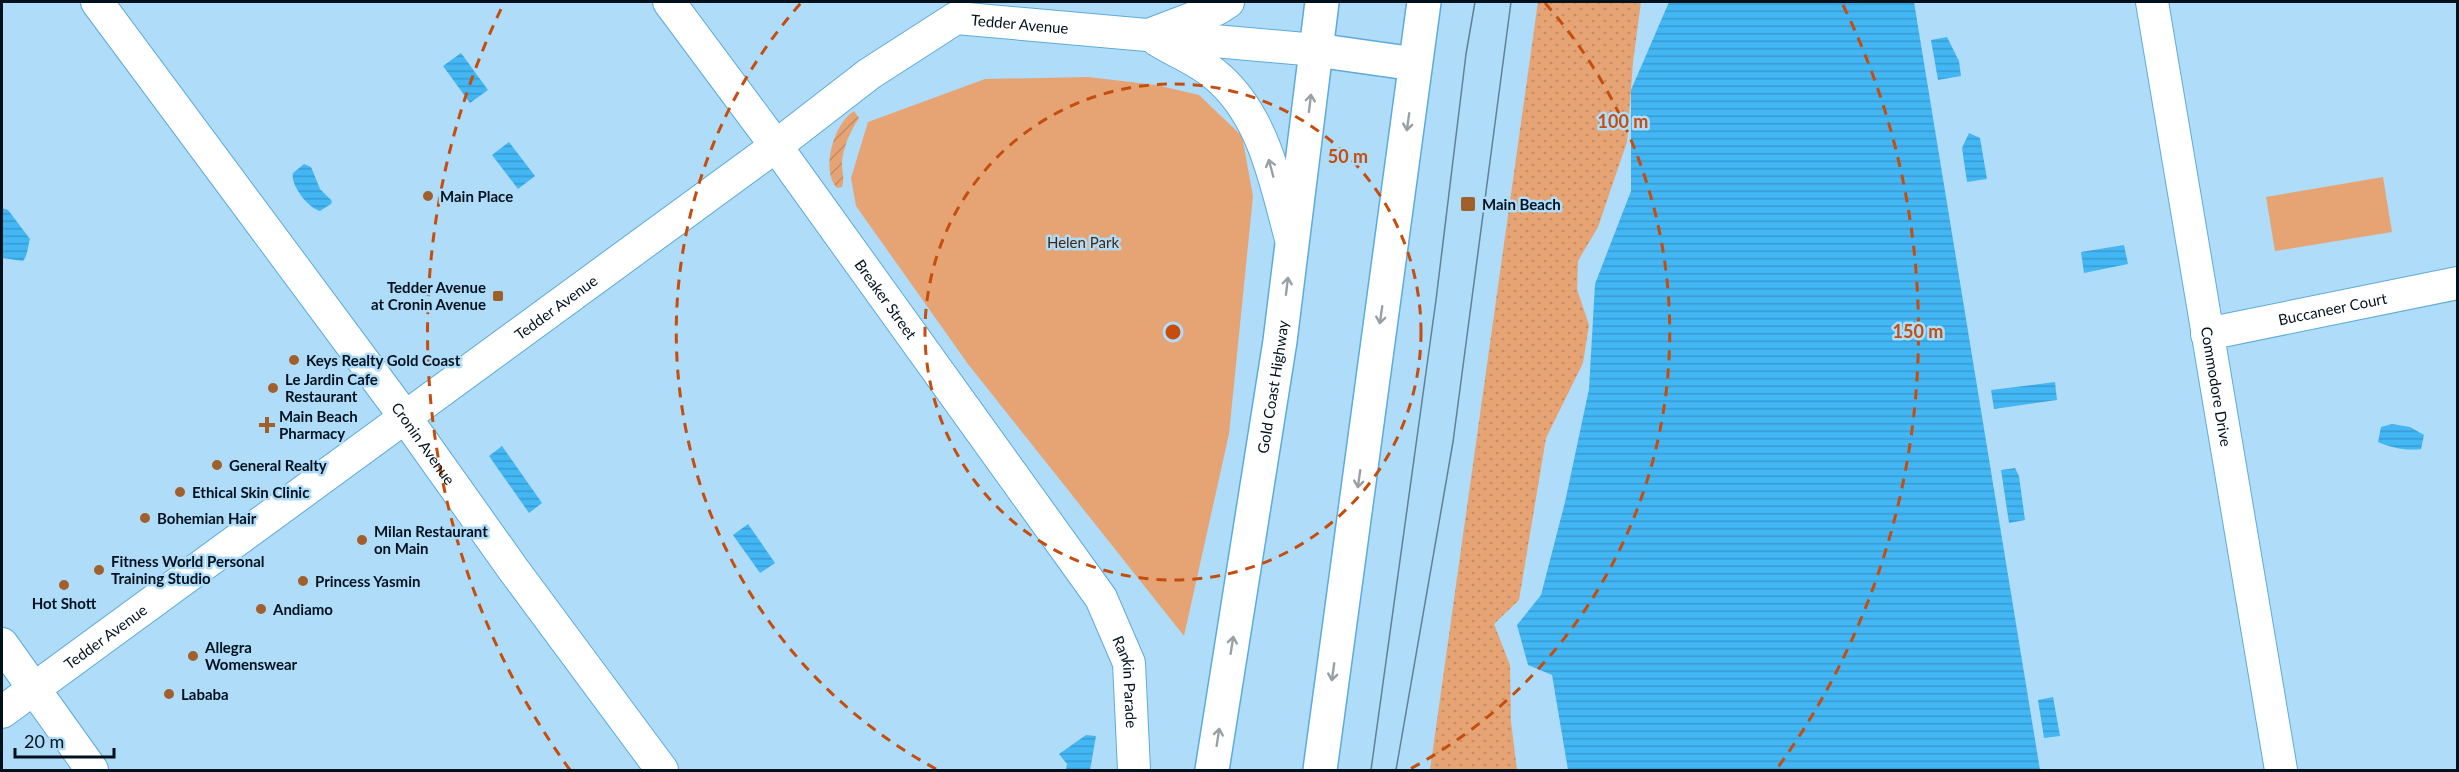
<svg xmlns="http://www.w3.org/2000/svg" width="2459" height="772" font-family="Lato,sans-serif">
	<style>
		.grass { fill: url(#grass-dots) }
		.park { fill: #e6a475 }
		.garden { fill: url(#garden-furrows) }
		.water { fill: url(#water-rules) }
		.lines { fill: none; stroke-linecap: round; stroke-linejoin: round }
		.minor-casing { stroke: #5dabd9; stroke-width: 34 }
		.primary-casing { stroke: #5dabd9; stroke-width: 36 }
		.trunk-casing { stroke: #5dabd9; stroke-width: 36 }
		.minor { stroke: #fff; stroke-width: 32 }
		.primary { stroke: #fff; stroke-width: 33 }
		.trunk { stroke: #fff; stroke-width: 33 }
		.tram { stroke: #608196; stroke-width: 1.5 }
		.oneway { stroke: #99a0a5 }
		.ring { fill: none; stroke: #c54e0f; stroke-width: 3; stroke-dasharray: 10 8 }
		.poi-dot { fill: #a1602b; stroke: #afdcf8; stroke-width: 2 }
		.labels { text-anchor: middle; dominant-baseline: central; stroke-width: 5; stroke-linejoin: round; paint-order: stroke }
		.street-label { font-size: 15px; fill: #00111e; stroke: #afdcf8 }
		.poi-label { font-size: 15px; font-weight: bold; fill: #00111e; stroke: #afdcf8; text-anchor: start }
		.park-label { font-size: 15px; fill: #492609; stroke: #afdcf8 }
		.centre { fill: #c54e0f; stroke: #afdcf8; stroke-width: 3 }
		.ring-label { font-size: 18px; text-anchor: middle; font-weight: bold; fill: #c54e0f; stroke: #afdcf8; stroke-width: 5; stroke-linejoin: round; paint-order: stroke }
	</style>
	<defs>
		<pattern id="grass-dots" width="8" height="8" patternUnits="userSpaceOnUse" patternTransform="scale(1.5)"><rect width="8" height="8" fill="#e6a475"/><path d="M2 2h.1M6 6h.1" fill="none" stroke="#c48c65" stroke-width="1.8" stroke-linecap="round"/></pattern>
		<pattern id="garden-furrows" width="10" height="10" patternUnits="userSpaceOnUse" patternTransform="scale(1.5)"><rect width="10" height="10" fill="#e6a475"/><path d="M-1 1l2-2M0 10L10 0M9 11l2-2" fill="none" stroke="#c48c65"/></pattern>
		<pattern id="water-rules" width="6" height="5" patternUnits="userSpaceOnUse" patternTransform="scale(1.5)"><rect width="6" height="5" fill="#43b6f4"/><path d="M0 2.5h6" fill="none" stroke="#399bd1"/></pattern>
	</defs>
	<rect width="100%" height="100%" fill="#afdcf8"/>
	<!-- grass -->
	<path class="grass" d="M1538,2H1641L1633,62L1627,142L1598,227L1578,261L1577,289L1589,325L1583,363L1546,438L1519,600L1494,624L1510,665L1511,722L1517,770H1430Z"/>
	<!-- park -->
	<path class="park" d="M1088,77L1156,85L1199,95L1242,136L1253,196L1229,434L1184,636L968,364L856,206L851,178L868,122L985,79Z
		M2383,177L2392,232L2275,251L2266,197Z"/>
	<!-- garden -->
	<path class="garden" d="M854,111L859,118C850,132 843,147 842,163C842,172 845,179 842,187L837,188C820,170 834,123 854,111Z"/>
	<!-- water -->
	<path class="water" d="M1669,2H1914L2040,770H1568L1552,675L1528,665L1517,625L1541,595L1565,502L1589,389L1595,284L1631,191V90Z
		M1947,37L1959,61L1961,76L1938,80L1931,40Z
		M461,53L488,90L470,103L443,66Z
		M1969,133L1980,138L1987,179L1967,182L1962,148Z
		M509,142L535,176L518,189L492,155Z
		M304,164L311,167L320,189L332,201L331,204L320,211C308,208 290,185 293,173Z
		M2,208L8,210L30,239C28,245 28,255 23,261L2,258Z
		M2124,245L2128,264L2084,273L2081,252Z
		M2055,382L2057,400L1994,409L1991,390Z
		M2392,424L2410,427L2424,435L2421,449C2406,451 2392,448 2378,442L2381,427Z
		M502,446L542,503L529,513L489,456Z
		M2015,468L2019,476L2025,520L2009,523L2001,470Z
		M748,524L775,563L760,573L733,535Z
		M2053,697L2060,736L2044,738L2038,700Z
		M1086,735L1096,736L1090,770H1066L1067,764L1059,754Z"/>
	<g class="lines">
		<defs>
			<g id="minor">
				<path id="s1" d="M97,2L405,417L513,569L662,770"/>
				<path id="s2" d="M669,2L776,146L1101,598L1129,663L1134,770"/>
				<path id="s3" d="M2152,2L2281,770"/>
				<path d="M1154,33L1217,9L1228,2"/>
				<path d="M1157,40C1175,51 1197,60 1213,73C1264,113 1276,184 1292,243"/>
				<path id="s4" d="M2207,334L2458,283"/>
				<path d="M2,644L92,770"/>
				<path id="s5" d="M2,712L776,146L869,74L956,18L1316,50"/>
			</g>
			<path id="primary" d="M1316,50L1415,64"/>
			<g id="trunk">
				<path id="s6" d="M1212,770L1280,341L1322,2"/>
				<path d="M1320,770L1424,2"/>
			</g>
		</defs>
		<!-- minor casing -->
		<use href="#minor" class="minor-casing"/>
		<!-- primary casing -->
		<use href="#primary" class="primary-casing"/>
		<!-- trunk casing -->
		<use href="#trunk" class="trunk-casing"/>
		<!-- minor -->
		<use href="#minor" class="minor"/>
		<!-- primary -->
		<use href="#primary" class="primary"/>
		<!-- trunk -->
		<use href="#trunk" class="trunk"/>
		<!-- tram -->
		<path class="tram" d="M1371,770L1436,300L1466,54L1475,2
			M1396,770L1453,442L1511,2"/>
	</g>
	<!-- one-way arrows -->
	<defs><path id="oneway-shaft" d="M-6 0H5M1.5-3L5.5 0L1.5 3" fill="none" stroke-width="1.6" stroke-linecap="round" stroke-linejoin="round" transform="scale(1.5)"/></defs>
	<g class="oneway">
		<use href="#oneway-shaft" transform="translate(1310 103) rotate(-83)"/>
		<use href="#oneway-shaft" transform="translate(1408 122) rotate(98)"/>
		<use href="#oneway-shaft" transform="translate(1271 168) rotate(-105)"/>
		<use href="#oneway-shaft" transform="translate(1287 286) rotate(-83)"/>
		<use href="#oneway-shaft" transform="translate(1381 315) rotate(98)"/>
		<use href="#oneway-shaft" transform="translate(1359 479) rotate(98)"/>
		<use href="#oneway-shaft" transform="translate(1232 645) rotate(-81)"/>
		<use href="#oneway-shaft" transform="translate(1333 672) rotate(98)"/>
		<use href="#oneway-shaft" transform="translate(1218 737) rotate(-81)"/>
	</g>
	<!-- distance rings -->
	<g class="ring">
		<circle cx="1173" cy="332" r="248"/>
		<path d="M936 769A497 497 0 0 1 801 3M1545 3A497 497 0 0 1 1410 769"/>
		<path d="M570 770A745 745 0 0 1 503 5M1843 5A745 745 0 0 1 1776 770"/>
	</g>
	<!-- markers -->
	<g class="poi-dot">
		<circle cx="428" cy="196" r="6"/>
		<rect x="1460" y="196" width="16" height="16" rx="3"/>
		<rect x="492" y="290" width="12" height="12" rx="3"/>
		<circle cx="294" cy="360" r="6"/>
		<circle cx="273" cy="388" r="6"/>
		<path d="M264 416h6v6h6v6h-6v6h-6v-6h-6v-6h6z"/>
		<circle cx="217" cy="465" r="6"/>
		<circle cx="180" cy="492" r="6"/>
		<circle cx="145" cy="518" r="6"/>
		<circle cx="362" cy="540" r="6"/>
		<circle cx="99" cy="570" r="6"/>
		<circle cx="303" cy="581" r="6"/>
		<circle cx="64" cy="585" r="6"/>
		<circle cx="261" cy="609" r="6"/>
		<circle cx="193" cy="656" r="6"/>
		<circle cx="169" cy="694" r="6"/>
	</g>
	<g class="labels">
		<!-- street labels -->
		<g class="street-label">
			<text stroke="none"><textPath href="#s5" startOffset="1244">Tedder Avenue</textPath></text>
			<text stroke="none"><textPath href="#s2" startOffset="368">Breaker Street</textPath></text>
			<text stroke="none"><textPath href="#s5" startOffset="686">Tedder Avenue</textPath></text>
			<text stroke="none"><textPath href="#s4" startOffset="128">Buccaneer Court</textPath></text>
			<text stroke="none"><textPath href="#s3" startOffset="390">Commodore Drive</textPath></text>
			<text stroke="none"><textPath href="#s6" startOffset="388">Gold Coast Highway</textPath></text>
			<text stroke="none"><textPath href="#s1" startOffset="549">Cronin Avenue</textPath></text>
			<text stroke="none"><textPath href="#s5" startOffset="128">Tedder Avenue</textPath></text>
			<text stroke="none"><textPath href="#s2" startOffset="825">Rankin Parade</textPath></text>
		</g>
		<!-- poi labels -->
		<g class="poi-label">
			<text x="440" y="196">Main Place</text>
			<text x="1482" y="204">Main Beach</text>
			<text x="486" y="287" text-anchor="end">Tedder Avenue<tspan x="486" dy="17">at Cronin Avenue</tspan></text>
			<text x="306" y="360">Keys Realty Gold Coast</text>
			<text x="285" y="379">Le Jardin Cafe<tspan x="285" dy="17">Restaurant</tspan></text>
			<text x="279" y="416">Main Beach<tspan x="279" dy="17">Pharmacy</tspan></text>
			<text x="229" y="465">General Realty</text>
			<text x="192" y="492">Ethical Skin Clinic</text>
			<text x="157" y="518">Bohemian Hair</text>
			<text x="374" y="531">Milan Restaurant<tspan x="374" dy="17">on Main</tspan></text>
			<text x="111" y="561">Fitness World Personal<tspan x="111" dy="17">Training Studio</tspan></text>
			<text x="315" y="581">Princess Yasmin</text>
			<text x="64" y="603" text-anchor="middle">Hot Shott</text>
			<text x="273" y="609">Andiamo</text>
			<text x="205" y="647">Allegra<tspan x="205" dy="17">Womenswear</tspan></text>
			<text x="181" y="694">Lababa</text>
		</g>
		<!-- park labels -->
		<g class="park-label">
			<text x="1083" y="242">Helen Park</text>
		</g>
	</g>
	<circle cx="1173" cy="332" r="9" class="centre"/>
	<g class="ring-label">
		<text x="1623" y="128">100 m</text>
		<text x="1348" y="163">50 m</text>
		<text x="1918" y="338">150 m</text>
	</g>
	<!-- border -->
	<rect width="2459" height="772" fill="none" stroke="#00111e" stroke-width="6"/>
	<!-- scale -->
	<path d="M15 748v9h99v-9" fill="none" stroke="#00111e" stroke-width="3"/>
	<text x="24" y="748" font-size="18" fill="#00111e" stroke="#afdcf8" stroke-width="4.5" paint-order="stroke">20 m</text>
</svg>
